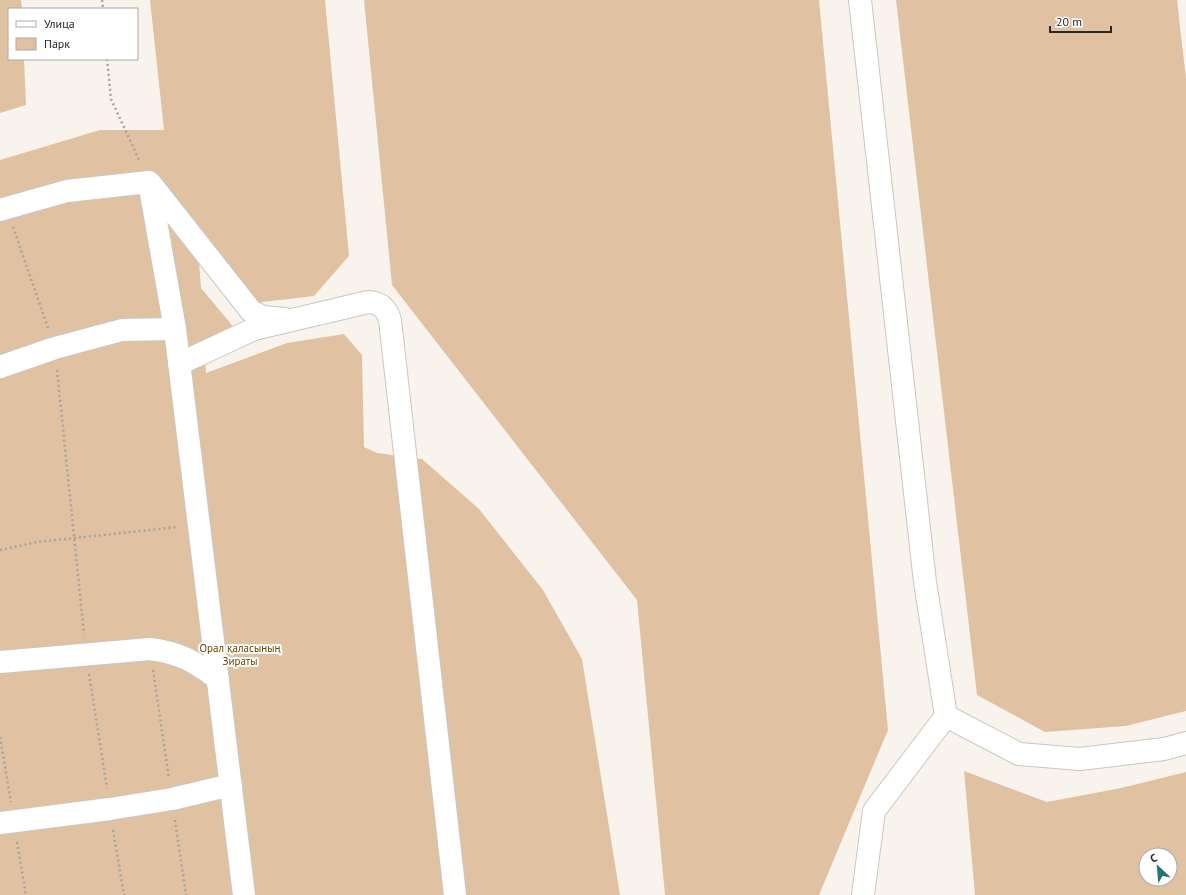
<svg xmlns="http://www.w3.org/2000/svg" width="1186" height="895" font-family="'PT Sans',sans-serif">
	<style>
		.green { fill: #e0c2a2; fill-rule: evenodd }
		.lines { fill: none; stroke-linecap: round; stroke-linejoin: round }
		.minor-casing { stroke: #cbc6c0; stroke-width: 24 }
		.path { stroke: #a7a39f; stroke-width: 2.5; stroke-dasharray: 2 3; stroke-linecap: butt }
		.minor { stroke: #fff; stroke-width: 22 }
		.labels { text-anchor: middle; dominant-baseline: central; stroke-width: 4; stroke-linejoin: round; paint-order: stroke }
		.park-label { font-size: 11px; fill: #6f4300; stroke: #fff }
	</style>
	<rect width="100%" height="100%" fill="#f8f3ed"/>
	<!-- green -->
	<path class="green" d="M0,0H21L22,9H9V59H24L26,105L0,113Z
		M150,0H325L349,256L314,296L254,303L196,222L201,288L236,330L204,341L206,373L287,343L344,334L362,355L364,447L377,453L422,459L479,509L543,590L582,659L620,895H0V160L100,130H164Z
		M364,0H819L888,730L819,895H665L637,600L392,285Z
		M896,0H1177L1186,79V711L1126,726L1045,732L977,695Z
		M964,771L1047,802L1121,788L1186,772V895H975ZM1146,855H1170V879H1146Z"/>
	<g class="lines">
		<defs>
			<path id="minor" d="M860,0L925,582L946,716
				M149,182L175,329L244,895
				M151,184L251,311L263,317L285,319
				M0,210L67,191L149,182
				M179,364L254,329L368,302C381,303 386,308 390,320L455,895
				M0,367L55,348L122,330L175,329
				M0,662L150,649C180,653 194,661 218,679
				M0,823L110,809L172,799L231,785
				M863,895L874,811L946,716L1019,754L1080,759L1164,749L1186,743"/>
		</defs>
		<!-- minor casing -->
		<use href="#minor" class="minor-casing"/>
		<!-- path -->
		<path class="path" d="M102,0L103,9
			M107,59L111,99L140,162
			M13,227L48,328
			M57,370L84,634
			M0,550L37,542L178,527
			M153,670L169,778
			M89,674L107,788
			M0,737L11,802
			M175,820L186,895
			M113,830L124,895
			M17,842L26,895"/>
		<!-- minor -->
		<use href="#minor" class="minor"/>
	</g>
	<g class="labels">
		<!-- park labels -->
		<g class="park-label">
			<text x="240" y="648">Орал қаласының<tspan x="240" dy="13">Зираты</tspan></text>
		</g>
	</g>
	<!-- legend -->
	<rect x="8" y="8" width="130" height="52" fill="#ffffff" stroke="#aaa9a8"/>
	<rect x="16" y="21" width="20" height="6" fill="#ffffff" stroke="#aaa9a8"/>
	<text x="44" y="28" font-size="12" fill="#2a2725">Улица</text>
	<rect x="16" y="38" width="20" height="12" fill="#e0c2a2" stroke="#aaa9a8"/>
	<text x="44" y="48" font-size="12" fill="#2a2725">Парк</text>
	<!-- north arrow -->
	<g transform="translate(1158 867) rotate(334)"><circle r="19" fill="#ffffff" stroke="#aaa9a8"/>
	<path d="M0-3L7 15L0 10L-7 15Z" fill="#297371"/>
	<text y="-6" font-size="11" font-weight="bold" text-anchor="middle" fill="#2a2725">С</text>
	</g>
	<!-- scale -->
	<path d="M1050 26v6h61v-6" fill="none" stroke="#2a2725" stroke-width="2"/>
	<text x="1056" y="26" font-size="12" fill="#2a2725" stroke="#ffffff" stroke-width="3" paint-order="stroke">20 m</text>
</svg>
